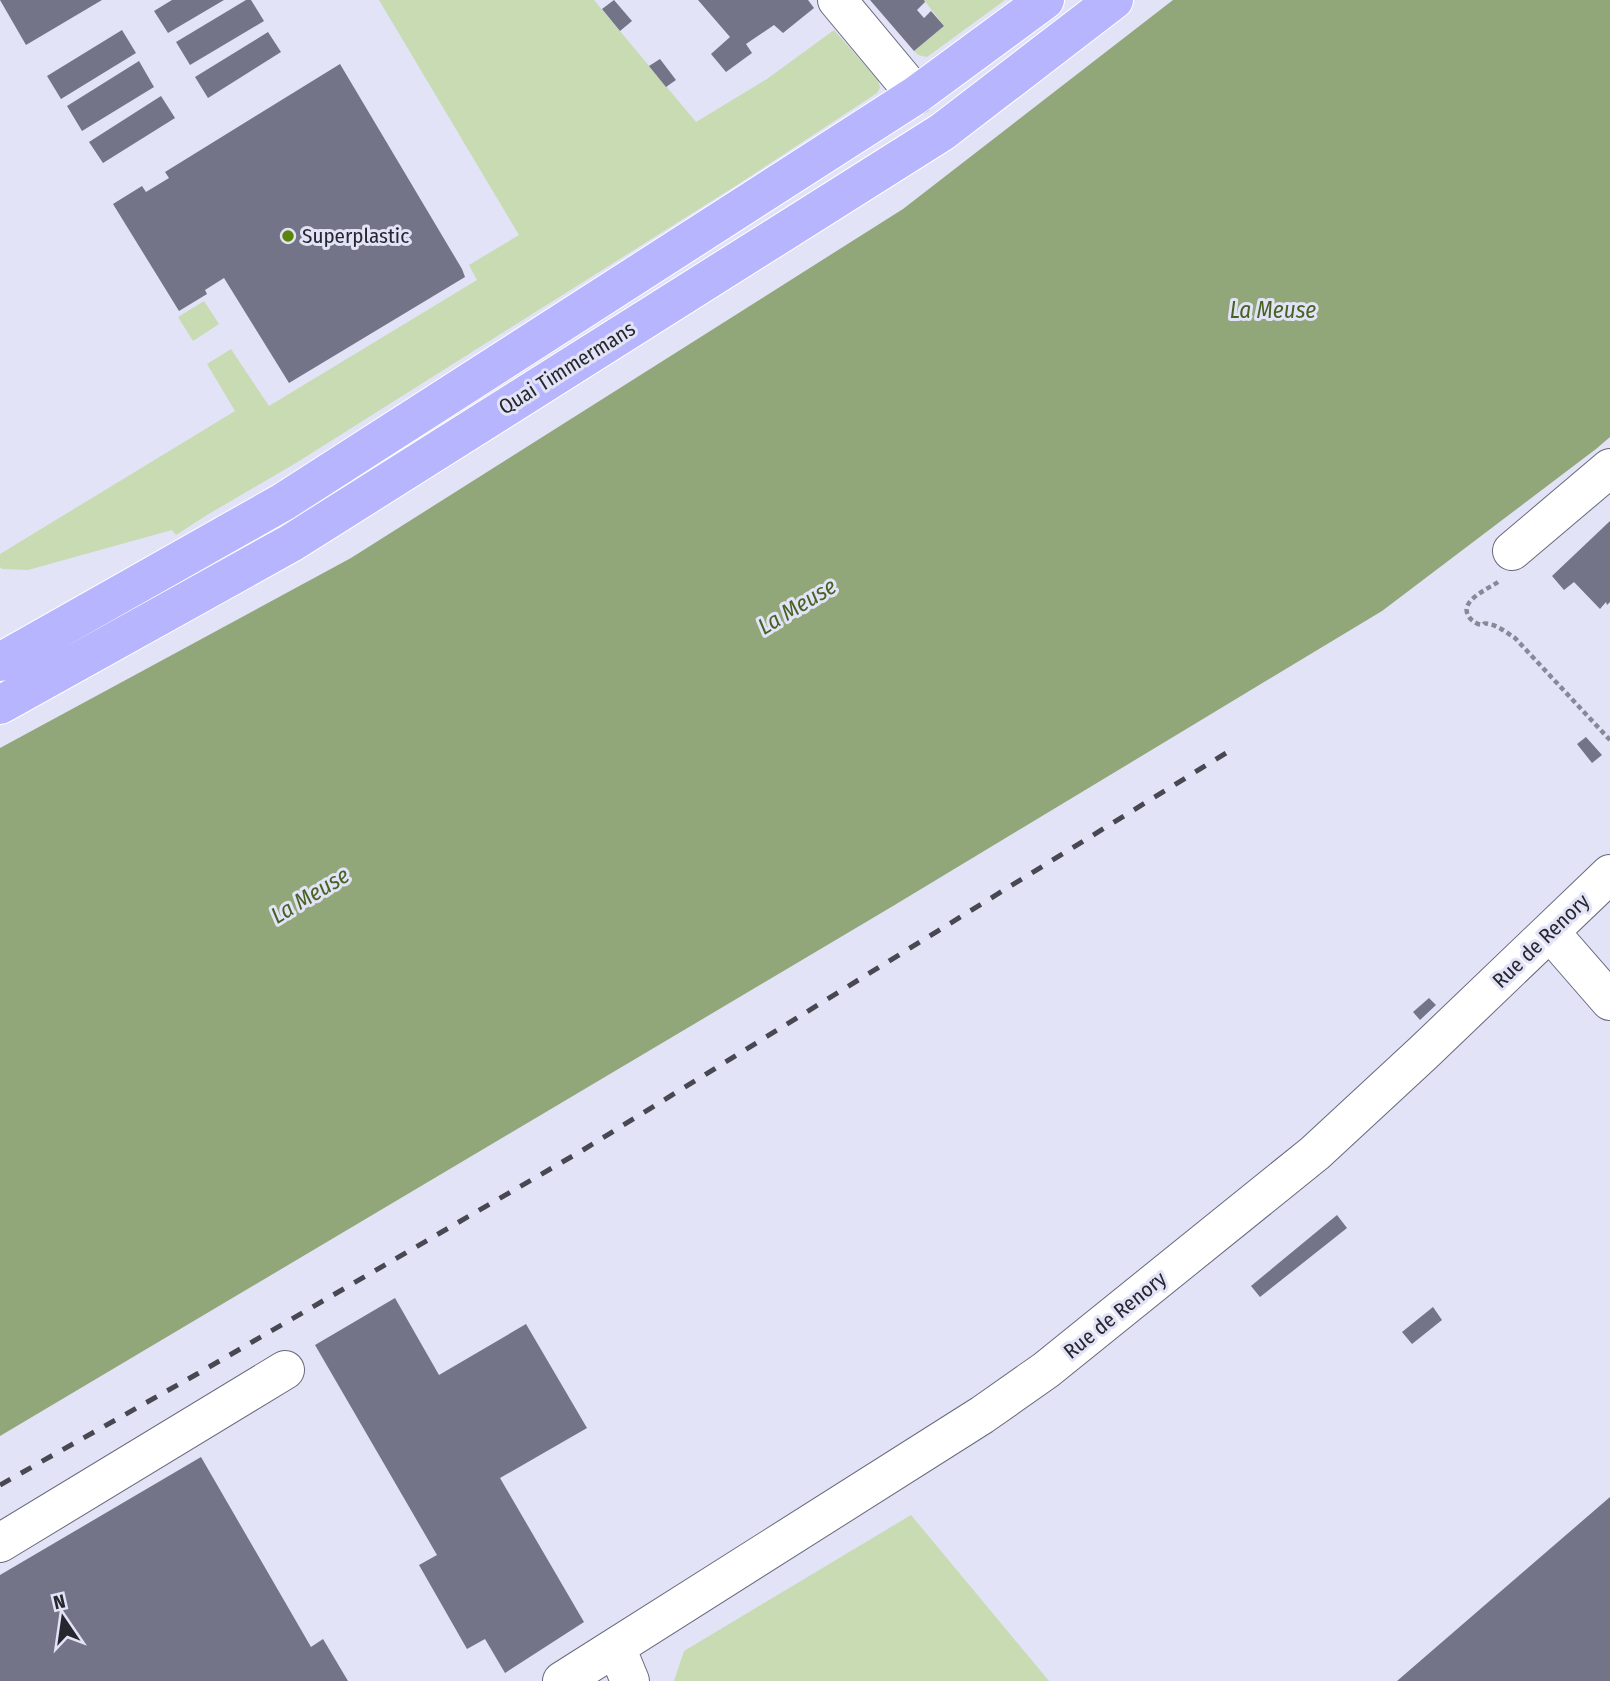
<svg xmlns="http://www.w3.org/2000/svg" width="1610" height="1681" font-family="'Fira Sans Condensed',sans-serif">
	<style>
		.green { fill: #c8dbb3 }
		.water { fill: #91a679 }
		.building { fill: #737487 }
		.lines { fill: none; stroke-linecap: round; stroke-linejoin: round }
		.minor-casing { stroke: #68697b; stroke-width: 40 }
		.major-casing { stroke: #fff; stroke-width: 40 }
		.path { stroke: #888997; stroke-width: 4.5; stroke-dasharray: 5 3.5; stroke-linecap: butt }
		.minor { stroke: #fff; stroke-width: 38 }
		.major { stroke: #b8b5ff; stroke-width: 38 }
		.rail { stroke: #484853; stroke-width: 5; stroke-dasharray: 12 12; stroke-linecap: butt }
		.poi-dot { fill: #5b840b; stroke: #e2e3f7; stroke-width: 2.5 }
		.labels { text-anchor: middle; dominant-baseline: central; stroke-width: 6; stroke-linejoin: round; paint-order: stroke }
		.poi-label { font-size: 21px; fill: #26262e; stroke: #e2e3f7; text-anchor: start }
		.street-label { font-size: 21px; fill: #26262e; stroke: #e2e3f7 }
		.water-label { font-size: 23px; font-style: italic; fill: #486221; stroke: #e2e3f7 }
	</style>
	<rect width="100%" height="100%" fill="#e2e3f7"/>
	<!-- green -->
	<path class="green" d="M379,0H594L696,122L767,79L834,30L878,80L880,88L877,93L737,185L296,463L207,515L176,535L172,530L28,570L2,569L0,567V554L235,411L207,364L231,349L269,406L477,280L469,265L519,235Z
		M924,0H1005L927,57L918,55L914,51L944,26Z
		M204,301L219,324L193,341L178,317Z
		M911,1515L1049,1681H674L684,1651Z"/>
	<!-- water -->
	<path class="water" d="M1173,0H1610V437L1596,449L1382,611L893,906L0,1436V748L351,558L903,209Z"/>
	<!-- building -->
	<path class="building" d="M0,0H102L26,45Z
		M172,0H224L168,33L154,11Z
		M246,0H251L264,21L190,65L176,42Z
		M614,0L632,21L620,31L602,9Z
		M698,0H808L814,8L783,33L774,25L746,44L752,53L726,72L711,54L730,37Z
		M870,0H924L925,2L917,10L924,18L931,11L944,26L914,51Z
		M122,30L136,53L61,99L47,76Z
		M268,32L281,52L208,98L195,77Z
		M660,59L676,80L666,87L649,66Z
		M139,61L154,87L82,131L67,106Z
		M340,64L462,269L465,277L289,383L224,278L205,290L207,294L179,311L113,204L142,186L146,192L169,178L165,172Z
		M161,96L175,118L103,163L89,142Z
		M1610,521V602L1607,605L1606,602L1600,609L1574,582L1564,590L1552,576Z
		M1586,737L1602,755L1592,763L1577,744Z
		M1429,998L1436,1005L1420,1020L1413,1012Z
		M1337,1215L1347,1228L1260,1297L1251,1286Z
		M395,1298L439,1375L526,1324L587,1428L500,1478L584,1622L505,1673L485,1639L467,1649L419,1565L437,1555L315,1345Z
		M1433,1307L1442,1320L1412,1344L1402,1332Z
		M201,1457L311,1647L323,1639L348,1681H0V1575Z
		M1610,1497V1681H1397Z"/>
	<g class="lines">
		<defs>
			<path id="minor" d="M837,0L916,95
				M1512,551L1610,468
				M1550,932L1610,1001
				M0,1543L285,1370
				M616,1647L630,1681
				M562,1681L982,1415L1046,1370L1315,1153L1423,1053L1610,874"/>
			<path id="major" d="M0,662L283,502L916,95L1045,0
				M0,705L291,543L942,132L1114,0"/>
		</defs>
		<!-- minor casing -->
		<use href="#minor" class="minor-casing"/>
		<!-- major casing -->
		<use href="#major" class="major-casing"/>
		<!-- path -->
		<path class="path" d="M1498,582C1488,589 1458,601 1469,617C1471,620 1474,622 1478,624C1487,626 1480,622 1489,624C1499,626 1507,633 1515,638L1610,740"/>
		<!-- minor -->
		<use href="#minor" class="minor"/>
		<!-- major -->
		<use href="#major" class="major"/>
		<!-- rail -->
		<path class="rail" d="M0,1485L197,1374L583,1150L1226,753"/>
	</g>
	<!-- markers -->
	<circle class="poi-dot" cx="288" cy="236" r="7"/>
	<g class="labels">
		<!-- poi labels -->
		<g class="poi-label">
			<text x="302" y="236">Superplastic</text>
		</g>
		<!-- street labels -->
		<g class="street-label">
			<text transform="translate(567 368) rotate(-32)">Quai Timmermans</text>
			<text transform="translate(1541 941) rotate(-44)">Rue de Renory</text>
			<text transform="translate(1115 1315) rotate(-39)">Rue de Renory</text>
		</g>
		<!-- water labels -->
		<g class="water-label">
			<text x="1273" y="310">La Meuse</text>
			<text transform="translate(797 606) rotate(-31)">La Meuse</text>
			<text transform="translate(310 895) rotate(-31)">La Meuse</text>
		</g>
	</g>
	<!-- north arrow -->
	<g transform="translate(63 1618) rotate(347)" stroke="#e2e3f7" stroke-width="5" paint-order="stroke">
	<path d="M0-5L12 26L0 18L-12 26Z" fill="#26262e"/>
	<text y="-10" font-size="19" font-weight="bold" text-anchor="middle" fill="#26262e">N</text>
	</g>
</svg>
